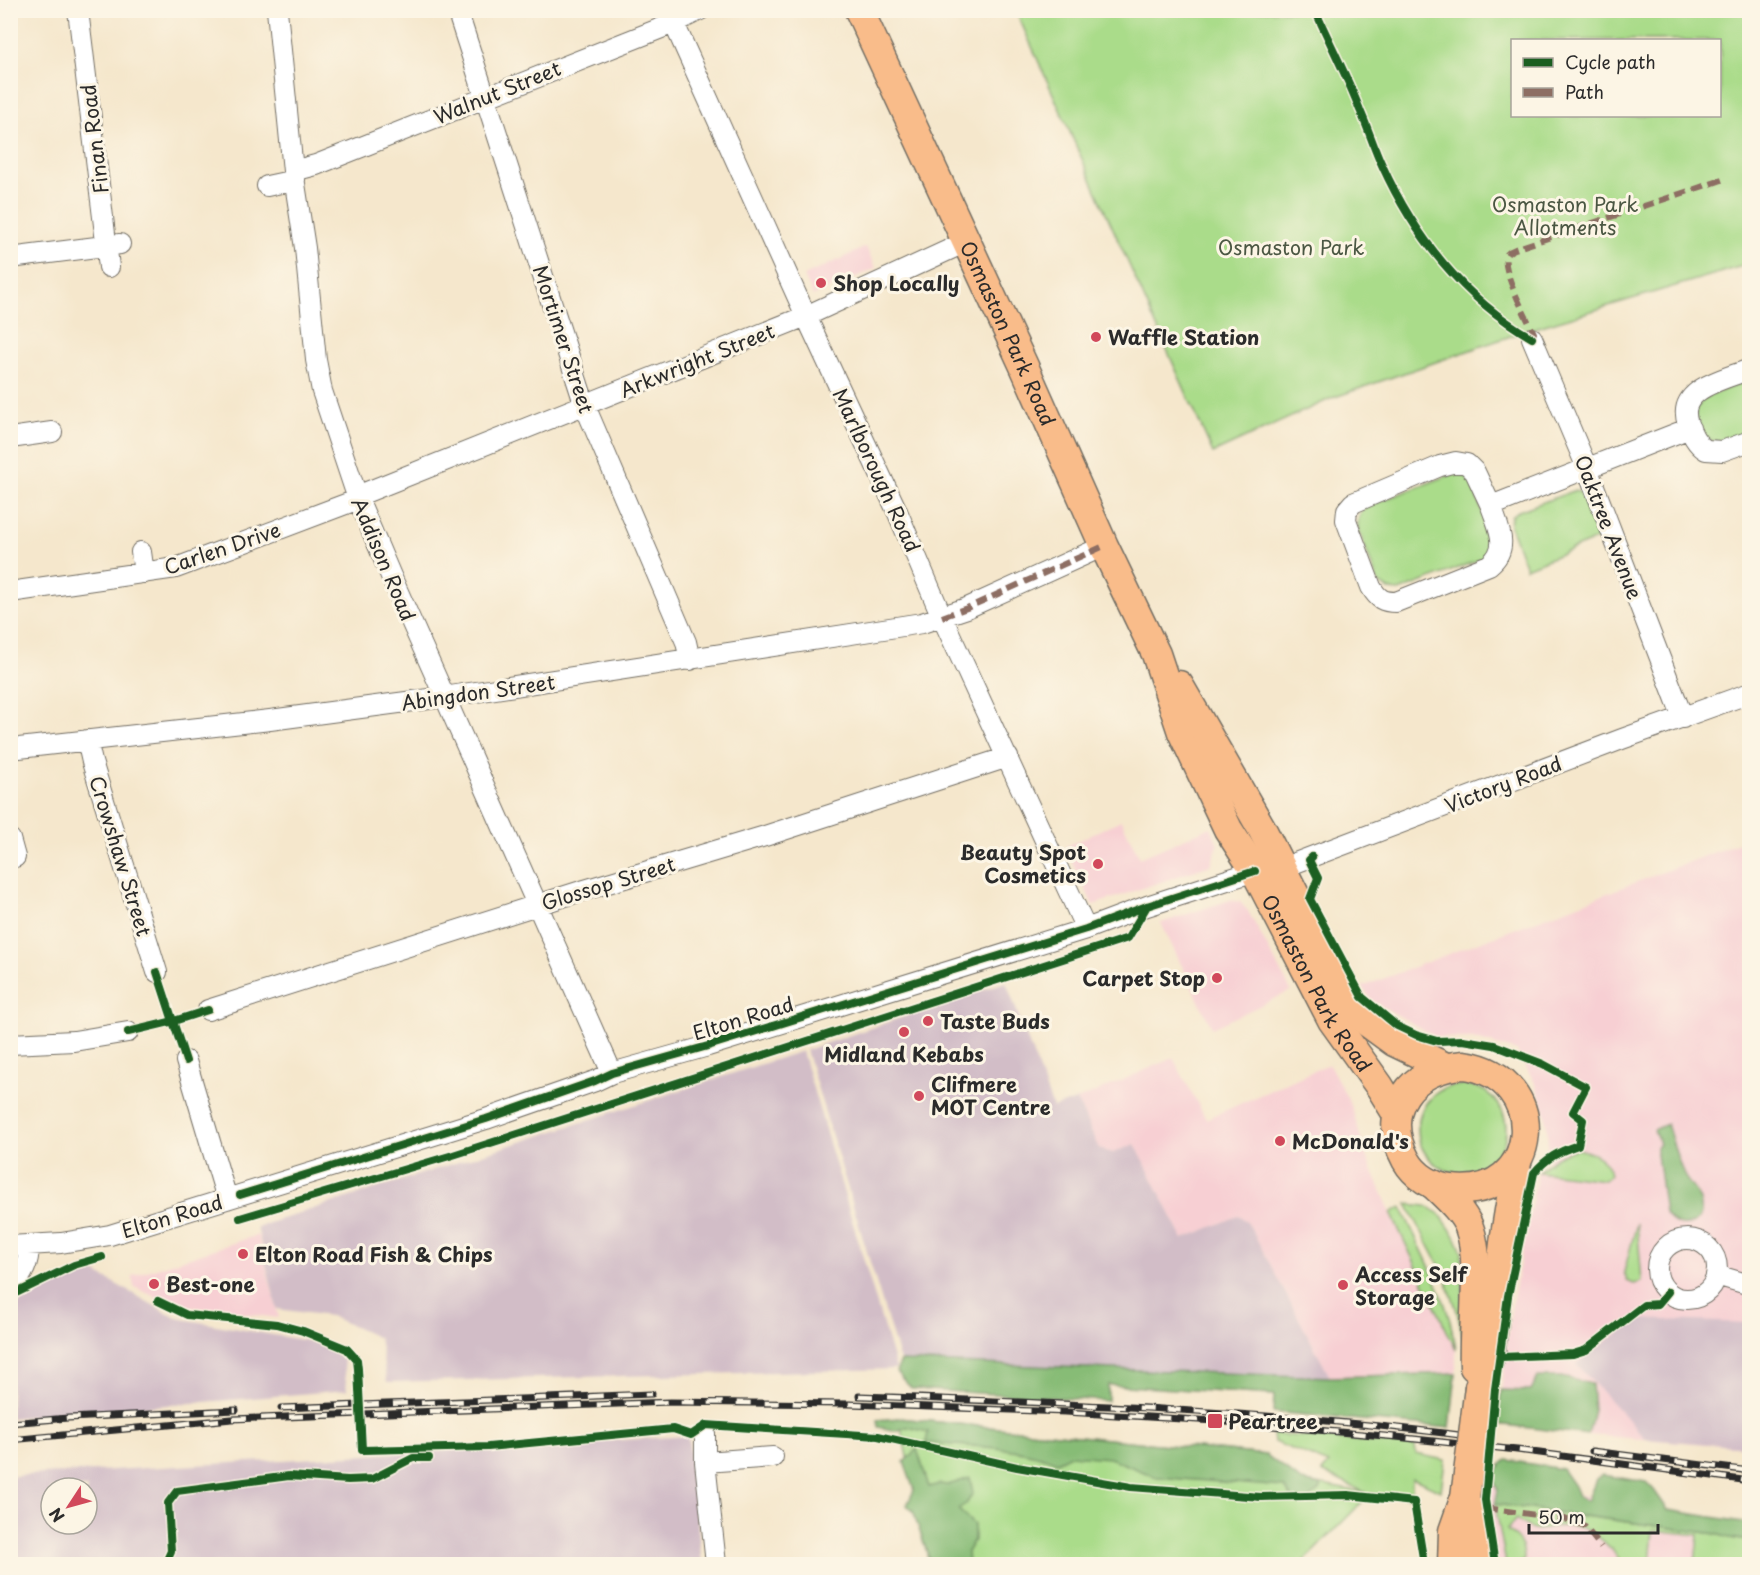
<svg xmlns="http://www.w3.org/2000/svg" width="1760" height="1575" font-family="'Playpen Sans',sans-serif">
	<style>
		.built { fill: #f7cfd3 }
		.industrial { fill: #d2bdc7; fill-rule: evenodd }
		.green { fill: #aadc8a; stroke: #6a845a; stroke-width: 1.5; fill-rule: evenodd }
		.forest { fill: #87bc76; stroke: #597450; stroke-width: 1.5 }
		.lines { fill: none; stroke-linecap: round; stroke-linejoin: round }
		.minor-casing { stroke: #726d63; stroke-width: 22 }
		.highway-casing { stroke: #726d63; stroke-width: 31 }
		.minor { stroke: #fff; stroke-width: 20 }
		.highway { stroke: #f9bc8a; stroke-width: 28 }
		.rail-casing { stroke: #2b2b2b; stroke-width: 7 }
		.rail { stroke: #fcf5e5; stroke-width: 4.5; stroke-dasharray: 14; stroke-linecap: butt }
		.highway-bridge-casing { stroke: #726d63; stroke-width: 31; stroke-linecap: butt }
		.highway-bridge { stroke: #f9bc8a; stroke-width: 28 }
		.quiet { stroke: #8d6e63; stroke-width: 6; stroke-dasharray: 12 6; stroke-linecap: butt }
		.cycleway-casing { stroke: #fcf5e5; stroke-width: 11 }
		.cycleway { stroke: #1b5e20; stroke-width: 8 }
		.poi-dot { fill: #d1495b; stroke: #fcf5e5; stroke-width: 2 }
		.labels { text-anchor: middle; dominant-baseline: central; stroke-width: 6; stroke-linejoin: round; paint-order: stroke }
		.street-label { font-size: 20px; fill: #2b2b2b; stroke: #fcf5e5 }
		.park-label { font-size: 20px; fill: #4b5743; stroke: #fcf5e5 }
		.poi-label { font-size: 20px; font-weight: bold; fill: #2b2b2b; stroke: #fcf5e5; text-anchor: start }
	</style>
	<rect width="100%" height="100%" fill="#fcf5e5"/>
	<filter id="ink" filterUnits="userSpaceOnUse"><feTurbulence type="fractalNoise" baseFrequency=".0167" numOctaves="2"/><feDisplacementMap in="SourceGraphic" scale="12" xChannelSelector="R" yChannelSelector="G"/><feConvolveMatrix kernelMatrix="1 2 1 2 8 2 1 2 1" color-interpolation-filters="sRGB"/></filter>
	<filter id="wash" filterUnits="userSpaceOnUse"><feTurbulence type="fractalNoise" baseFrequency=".008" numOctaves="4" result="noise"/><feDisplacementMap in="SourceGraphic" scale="24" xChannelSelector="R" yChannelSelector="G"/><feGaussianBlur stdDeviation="1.35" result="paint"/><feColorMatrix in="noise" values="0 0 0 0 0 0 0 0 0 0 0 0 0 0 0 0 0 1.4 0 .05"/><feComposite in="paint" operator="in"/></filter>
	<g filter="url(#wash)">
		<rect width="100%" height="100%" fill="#f5e7cc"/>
		<!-- built -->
		<path class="built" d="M866,247L876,268L813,296L804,276Z
			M1121,820L1140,858L1211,827L1218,845L1211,865L1093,905L1065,847Z
			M1749,839V1447L1588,1435L1497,1424L1512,1304L1538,1172L1549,1161L1546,1116L1536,1085L1517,1051L1476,1039L1436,1037L1373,1001L1362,987Z
			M1230,900L1240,902L1248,911L1291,991L1212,1028L1161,923Z
			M1173,1058L1206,1119L1329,1064L1351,1105L1366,1156L1391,1213L1456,1351V1373L1330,1377L1247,1221L1238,1216L1183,1239L1135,1144L1113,1153L1099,1149L1077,1100Z
			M258,1235L279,1318L184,1306L162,1300L134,1287L132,1276Z
			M1491,1478L1749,1527V1564H1487V1517Z"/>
		<!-- industrial -->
		<path class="industrial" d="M1006,982L1053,1108L1077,1100L1099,1149L1113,1153L1135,1144L1183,1239L1238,1216L1247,1221L1330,1377L900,1361L806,1050Z
			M802,1051L896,1369L387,1382L379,1338L330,1316L277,1309L257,1227Z
			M86,1267L176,1318L308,1341L328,1348L343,1359L347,1390L11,1418V1307Z
			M1637,1319L1749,1323V1447L1646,1439L1576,1364Z
			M688,1436L702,1564H11V1476ZM51,1488H87V1524H51Z"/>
		<!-- green -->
		<path class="green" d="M1016,11H1749V264L1528,330L1332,398L1213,453ZM1512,40H1720V116H1512Z
			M1749,379V431L1721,442L1708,440L1695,424L1696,409L1704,398Z
			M1455,473L1463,474L1472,483L1491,537L1492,547L1487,557L1399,591L1389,590L1378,582L1358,528C1357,520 1360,513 1365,507Z
			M1576,490L1581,493L1600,538L1526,568L1510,526L1511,516L1516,512Z
			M1418 1129a44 44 0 1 1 88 0a44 44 0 1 1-88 0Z
			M1578,1149C1592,1152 1608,1158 1610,1175L1604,1180L1539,1172C1551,1159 1561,1153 1578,1149Z
			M1407,1204L1426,1206L1439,1213L1455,1236L1462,1252L1464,1341L1456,1308L1444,1274Z
			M1401,1207C1423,1254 1449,1299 1456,1350L1391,1213Z
			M1637,1223L1642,1282L1634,1284L1627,1281L1624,1272Z
			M899,1418L1266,1455L1301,1481L1366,1493L1322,1472L1329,1464L1274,1442L1273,1434L1415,1446L1416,1454L1445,1460L1441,1491L1412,1478V1497L1370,1494L1301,1564H929Z
			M1495,1504L1716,1534L1730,1538L1749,1541V1564H1695L1698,1535L1653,1530L1650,1564H1623C1611,1547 1590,1524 1565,1526C1541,1528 1538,1536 1516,1519L1507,1530C1520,1540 1525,1546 1524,1563L1506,1564Z"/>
		<!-- forest -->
		<path class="forest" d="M1667,1124C1672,1140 1677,1157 1683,1173C1687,1183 1697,1190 1700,1201C1708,1227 1678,1234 1665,1213L1656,1147L1659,1144L1654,1130Z
			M901,1361L1330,1377L1456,1373L1450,1428L1273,1412L1274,1395L1108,1385V1401L912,1389L896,1372Z
			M1538,1377H1561L1592,1384L1594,1410L1588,1435L1497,1424L1501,1390L1531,1391Z
			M899,1418L1266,1455L1301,1481L1321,1485V1489L1304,1503L1295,1502L1284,1487L1156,1477L1110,1458L1070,1455L1057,1462C1017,1445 969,1447 926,1443L928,1432L907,1427L896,1431L878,1427L877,1420Z
			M917,1449L929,1487L939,1484L948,1485L970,1478L973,1493L967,1503L958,1509L974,1525V1540L967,1552L968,1564H931L913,1511L907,1505L914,1490L904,1462Z
			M1507,1460L1562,1469L1574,1486L1578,1496L1587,1501L1596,1479L1602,1475L1646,1482L1654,1490L1668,1510L1749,1523V1541L1730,1538L1716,1534L1495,1504L1498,1490L1491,1478L1499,1467Z"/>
	</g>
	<g filter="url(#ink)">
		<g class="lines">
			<defs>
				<path id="minor" d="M78,10L109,267
					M277,10L293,171L305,248L316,360L322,391L357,496L391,576L612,1073
					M457,10L585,406L686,642L690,660
					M668,10L806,316L897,511L942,617L1086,929
					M293,171L316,165L674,23L700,10
					M267,186L295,180
					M10,258L120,244
					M1532,338L1587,468L1683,718
					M1750,369C1726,379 1675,388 1688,424C1692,434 1696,444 1706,450L1722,451L1750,441
					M10,438L52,432
					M357,496L806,316L966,242
					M1491,506L1475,472L1467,464L1456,462L1440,466L1353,503L1347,510L1346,520L1371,587C1378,599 1383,602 1396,602L1489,565C1511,548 1498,527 1491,506L1690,428
					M141,552L144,573
					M10,592L176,568L359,499
					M87,740L92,762L157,972
					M10,749L270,720L444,697L922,623L967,608L1104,546
					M10,839L15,857
					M208,1010L578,892L765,836L1008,757
					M10,1044L74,1041L128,1032
					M186,1061L227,1199
					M1657 1269a30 30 0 1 1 60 0a30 30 0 1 1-60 0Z
					M10,1246L61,1243L110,1235L486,1119L595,1081L612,1073L708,1046L1086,929L1147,906L1255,871L1282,868L1622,739L1750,693
					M1716,1275L1750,1285
					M10,1287C24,1275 29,1263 29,1245
					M705,1433V1462L716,1564
					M705,1462L773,1457"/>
				<g id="highway">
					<path id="s1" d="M859,10L1023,364L1104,546L1156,654L1182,732L1228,829L1255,871L1332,1020L1380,1087L1396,1113"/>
					<path d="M1179,685L1262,829L1346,996L1368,1023L1394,1042L1446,1067"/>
					<path d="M1464,1065C1552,1077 1542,1200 1451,1189C1432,1187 1415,1176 1406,1160C1379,1110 1411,1068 1464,1065Z"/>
					<path d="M1433,1184C1446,1197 1462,1210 1469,1227C1482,1261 1472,1329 1474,1367"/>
					<path d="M1479,1387L1486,1374L1490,1357L1505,1235L1517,1162"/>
					<path d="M1465,1497L1471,1511L1476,1564"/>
					<path d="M1452,1564L1453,1531L1465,1497"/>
				</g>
			</defs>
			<!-- minor casing -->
			<use href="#minor" class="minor-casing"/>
			<!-- highway casing -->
			<use href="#highway" class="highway-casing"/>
			<!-- minor -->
			<use href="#minor" class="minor"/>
			<!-- highway -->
			<use href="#highway" class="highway"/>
			<defs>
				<path id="rail" d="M859,1396C1065,1403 1271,1411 1476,1437
					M281,1408L652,1394
					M10,1423L68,1418L236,1410
					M10,1440L232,1419L670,1402L849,1404L1066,1412L1215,1421L1396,1437L1517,1450L1750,1481
					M1592,1451L1750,1471"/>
			</defs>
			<!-- rail casing -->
			<use href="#rail" class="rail-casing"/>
			<!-- rail -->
			<use href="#rail" class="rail"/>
			<defs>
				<path id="highway-bridge" d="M1465,1497L1479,1387"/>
			</defs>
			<!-- highway-bridge casing -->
			<use href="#highway-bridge" class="highway-bridge-casing"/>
			<!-- highway-bridge -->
			<use href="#highway-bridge" class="highway-bridge"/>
			<!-- quiet -->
			<path class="quiet" d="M1532,338L1534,333L1532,329C1526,316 1499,266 1507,254C1509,252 1512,250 1515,249L1725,179
				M942,617L967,608L1104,546
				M1486,1508L1565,1519L1585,1527L1601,1547"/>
			<defs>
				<path id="cycleway" d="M1315,10C1330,44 1347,76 1360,110C1368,128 1374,148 1382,165C1414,236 1464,299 1532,338
					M1312,857L1309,860L1318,878L1310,899L1362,997L1397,1026L1416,1035L1437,1041L1463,1040L1494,1045L1543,1064L1586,1087L1573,1112L1583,1120L1578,1145C1560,1151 1546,1158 1534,1173L1508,1296L1495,1389L1485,1500L1495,1564
					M157,972L186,1061
					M128,1032L174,1021L208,1010
					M240,1195L486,1119L595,1081L612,1073L708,1046L1086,929L1147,906L1255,871
					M240,1218L453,1155L1128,938L1147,906
					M10,1296L74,1265L102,1257
					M158,1301L187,1315L277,1324L303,1331L347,1349L357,1360L358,1369L362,1450L488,1447L673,1429L691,1435L706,1425L878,1436L1017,1467L1131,1487L1261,1497L1348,1495L1414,1502L1424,1564
					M1501,1357L1573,1354L1586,1350L1644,1305L1658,1304L1668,1292
					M165,1564L171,1551L168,1503L177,1491L289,1476L348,1480L372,1479L413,1458H429"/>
			</defs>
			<!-- cycleway casing -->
			<use href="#cycleway" class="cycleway-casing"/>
			<!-- cycleway -->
			<use href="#cycleway" class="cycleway"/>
		</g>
	</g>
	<!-- markers -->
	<g class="poi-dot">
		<circle cx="821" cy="283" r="6"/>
		<circle cx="1096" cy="337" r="6"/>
		<circle cx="1098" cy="864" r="6"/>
		<circle cx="1217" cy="978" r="6"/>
		<circle cx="928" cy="1021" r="6"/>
		<circle cx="904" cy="1032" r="6"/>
		<circle cx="919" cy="1096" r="6"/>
		<circle cx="1280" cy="1141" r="6"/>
		<circle cx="243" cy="1254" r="6"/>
		<circle cx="154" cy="1284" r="6"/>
		<circle cx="1343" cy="1285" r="6"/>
		<rect x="1207" y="1413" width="16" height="16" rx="3"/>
	</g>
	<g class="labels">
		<!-- street labels -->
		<g class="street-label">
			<text transform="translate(497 92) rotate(-22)">Walnut Street</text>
			<text transform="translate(94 139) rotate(-97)">Finan Road</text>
			<text stroke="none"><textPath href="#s1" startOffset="356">Osmaston Park Road</textPath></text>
			<text transform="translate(564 339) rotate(72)">Mortimer Street</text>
			<text transform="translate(697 360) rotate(-22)">Arkwright Street</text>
			<text transform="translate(877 470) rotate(65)">Marlborough Road</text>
			<text transform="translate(1609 527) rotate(69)">Oaktree Avenue</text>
			<text transform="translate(222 548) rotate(-19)">Carlen Drive</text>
			<text transform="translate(384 559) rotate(67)">Addison Road</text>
			<text transform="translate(478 692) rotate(-8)">Abingdon Street</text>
			<text transform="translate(1503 784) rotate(-21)">Victory Road</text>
			<text transform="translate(121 856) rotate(73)">Crowshaw Street</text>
			<text transform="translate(608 883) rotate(-17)">Glossop Street</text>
			<text stroke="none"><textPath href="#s1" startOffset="1077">Osmaston Park Road</textPath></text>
			<text transform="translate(743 1018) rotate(-17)">Elton Road</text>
			<text transform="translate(172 1216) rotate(-17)">Elton Road</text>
		</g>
		<!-- park labels -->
		<g class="park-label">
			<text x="1565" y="204">Osmaston Park<tspan x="1565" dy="23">Allotments</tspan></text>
			<text x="1291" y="247">Osmaston Park</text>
		</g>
		<!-- poi labels -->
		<g class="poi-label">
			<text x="833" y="283">Shop Locally</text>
			<text x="1108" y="337">Waffle Station</text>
			<text x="1086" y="852" text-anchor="end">Beauty Spot<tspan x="1086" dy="23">Cosmetics</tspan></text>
			<text x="1205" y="978" text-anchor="end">Carpet Stop</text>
			<text x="940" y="1021">Taste Buds</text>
			<text x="904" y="1054" text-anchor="middle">Midland Kebabs</text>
			<text x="931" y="1084">Clifmere<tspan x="931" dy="23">MOT Centre</tspan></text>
			<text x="1292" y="1141">McDonald's</text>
			<text x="255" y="1254">Elton Road Fish &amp; Chips</text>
			<text x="1355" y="1274">Access Self<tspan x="1355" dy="23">Storage</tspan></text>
			<text x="166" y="1284">Best-one</text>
			<text x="1228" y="1421">Peartree</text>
		</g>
	</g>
	<!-- margin -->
	<rect width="1760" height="1575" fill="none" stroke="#fcf5e5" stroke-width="36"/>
	<!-- legend -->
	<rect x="1511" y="39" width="210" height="78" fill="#fcf5e5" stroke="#a8a49b" stroke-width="1.5"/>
	<rect x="1523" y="58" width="30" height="9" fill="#1b5e20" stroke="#a8a49b" stroke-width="1.5"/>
	<text x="1565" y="69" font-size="18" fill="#2b2b2b">Cycle path</text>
	<rect x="1523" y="88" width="30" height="9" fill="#8d6e63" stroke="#a8a49b" stroke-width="1.5"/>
	<text x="1565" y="99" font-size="18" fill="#2b2b2b">Path</text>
	<!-- north arrow -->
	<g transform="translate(69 1506) rotate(234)"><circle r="28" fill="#fcf5e5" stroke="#a8a49b" stroke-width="1.5"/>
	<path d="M0-4.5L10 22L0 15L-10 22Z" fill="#d1495b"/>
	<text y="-9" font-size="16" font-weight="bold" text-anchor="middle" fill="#2b2b2b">N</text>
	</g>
	<!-- scale -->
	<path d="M1529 1524v9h129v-9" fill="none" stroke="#2b2b2b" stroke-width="3"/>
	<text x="1538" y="1524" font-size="18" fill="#2b2b2b" stroke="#fcf5e5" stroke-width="4.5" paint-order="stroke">50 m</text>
</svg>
